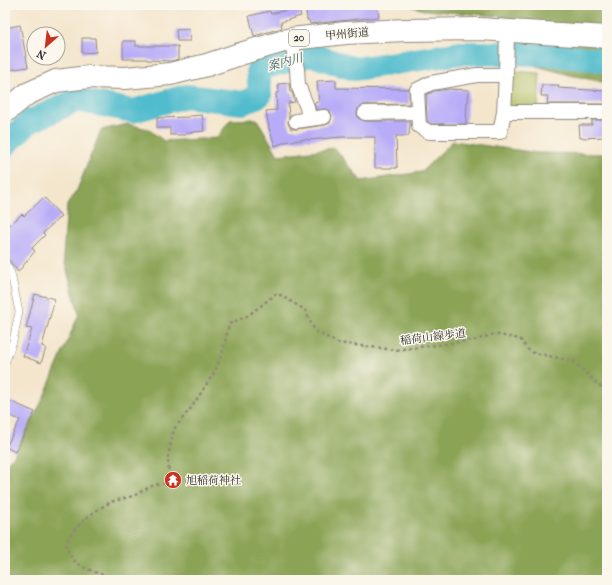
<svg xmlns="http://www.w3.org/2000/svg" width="612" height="585" font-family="'IM FELL French Canon','Noto Serif JP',serif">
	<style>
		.green { fill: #aebb5e; stroke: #6c7344 }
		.forest { fill: #8aa355; stroke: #5a6740 }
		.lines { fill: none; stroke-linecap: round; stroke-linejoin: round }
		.river { stroke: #51bccd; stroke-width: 24 }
		.building { fill: #b8acf8 }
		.lane-casing { stroke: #90887c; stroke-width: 8 }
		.street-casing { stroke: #90887c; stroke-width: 16 }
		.highway-casing { stroke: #90887c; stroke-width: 24 }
		.path { stroke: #90887c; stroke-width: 2.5; stroke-dasharray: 3 3; stroke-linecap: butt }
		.lane { stroke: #fff; stroke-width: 7 }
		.street { stroke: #fff; stroke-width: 14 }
		.highway { stroke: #fff; stroke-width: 22 }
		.labels { text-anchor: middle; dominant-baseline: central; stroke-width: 3; stroke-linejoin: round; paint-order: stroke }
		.shield { fill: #fbf7ec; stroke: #696865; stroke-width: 1 }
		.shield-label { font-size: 10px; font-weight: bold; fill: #2b2b2b }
		.street-label { font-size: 11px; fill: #2b2b2b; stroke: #fbf7ec }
		.poi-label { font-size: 11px; fill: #2b2b2b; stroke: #fbf7ec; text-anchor: start }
		.water-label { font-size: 12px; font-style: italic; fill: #385e64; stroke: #fbf7ec }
	</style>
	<rect width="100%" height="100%" fill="#fbf7ec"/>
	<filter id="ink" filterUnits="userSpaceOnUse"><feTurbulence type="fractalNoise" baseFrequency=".025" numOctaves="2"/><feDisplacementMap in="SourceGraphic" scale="8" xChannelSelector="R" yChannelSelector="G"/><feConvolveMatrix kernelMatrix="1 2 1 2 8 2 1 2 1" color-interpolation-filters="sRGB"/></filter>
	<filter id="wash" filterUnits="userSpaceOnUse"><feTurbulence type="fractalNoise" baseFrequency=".012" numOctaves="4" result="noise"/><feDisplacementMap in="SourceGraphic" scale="16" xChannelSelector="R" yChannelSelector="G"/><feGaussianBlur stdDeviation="0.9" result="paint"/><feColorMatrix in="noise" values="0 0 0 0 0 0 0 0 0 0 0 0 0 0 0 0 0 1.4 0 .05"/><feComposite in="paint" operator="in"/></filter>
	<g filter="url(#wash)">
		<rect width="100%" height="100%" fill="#f4e6cd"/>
		<!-- green -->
		<path class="green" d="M512,71L540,73L538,113L504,112Z"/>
		<!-- forest -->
		<path class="forest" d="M407,5H607V83L570,75L518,61L507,17L424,10Z
			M257,119L278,155L335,148L361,181L421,172L453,141L538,153L607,154V580H5V464L13,457L42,401L79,314L63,256L67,205L77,190L101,130L128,124L148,129L164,141L217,138L230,120Z"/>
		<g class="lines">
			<!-- river -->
			<path class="river" d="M5,145L29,122L77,100L133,111L186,96L243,103L260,95L258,69L312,55L355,69L461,53L548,54L607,61"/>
		</g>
		<g id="blocks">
			<!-- building -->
			<path class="building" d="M338,5H377L379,17L310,24L309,20H307L306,9L338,7Z
				M298,7L301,16L281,22L282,28L254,36L249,16L270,11L271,14Z
				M20,25L28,67L9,70L8,63L5,65V28Z
				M189,29L190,41H177L176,30Z
				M82,38H95L96,52L82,53Z
				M123,41H136V46H178V59L172,61L147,60V59H123Z
				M336,80V88L409,89V104L364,105L358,109L357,113L358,118L365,121H410L409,136H396L397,168H375V137H342L308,140V139L285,142L275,146L269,128L266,111L277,110L276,93L279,92L278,84L289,83L290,92H292L295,102L288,103L289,116L288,123L291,129H297L325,125L330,123L332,116L330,111L327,109L316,110L314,103L319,102L317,81Z
				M542,85H559L558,88L607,91V104H547L548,96H541Z
				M449,89L469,90L468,102H467L466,124H431L427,121L426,95L434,91Z
				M202,115L204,131L186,133V135H170V128H157V118L189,117V116Z
				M592,120H607V137L580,138L579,125H592Z
				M44,197L61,216L43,233L45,235L32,248L35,251L18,272L9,260L5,258V223L10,225L22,214L24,216Z
				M35,294L55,299L42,346L46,348L41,363L23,356L32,329L26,328Z
				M5,399L35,412L15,452L6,447L20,420L5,414Z"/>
		</g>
	</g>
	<g filter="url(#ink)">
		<use href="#blocks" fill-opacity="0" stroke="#90887c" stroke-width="1"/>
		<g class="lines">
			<defs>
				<path id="lane" d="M5,263L11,273L19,312L13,341L5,363"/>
				<path id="street" d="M291,39L297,69L298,85L307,107L309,119
					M506,75L507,31
					M504,112L506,75H477L431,83L417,90L419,126L429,132H500L504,112H607
					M365,113L418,112
					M296,121L324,117"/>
				<path id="highway" d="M5,112L27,94L56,81L89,77L125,78L170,74L207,65L240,54L291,39L346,33L405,30L480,29L607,37"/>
			</defs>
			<!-- lane casing -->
			<use href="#lane" class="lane-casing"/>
			<!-- street casing -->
			<use href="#street" class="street-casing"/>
			<!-- highway casing -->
			<use href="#highway" class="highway-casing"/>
			<!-- path -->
			<path class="path" d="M120,580C104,575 72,568 67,549C63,532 98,508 111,502C119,499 127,498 135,495C141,492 147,488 154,485C157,484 162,484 166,483L169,479L168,456L174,429L191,408L214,373L223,351L229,324L249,315L277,293L305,310L315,331L338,343L396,350L476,340L494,334L520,339L530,352L573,361L602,388L607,390"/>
			<!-- lane -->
			<use href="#lane" class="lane"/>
			<!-- street -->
			<use href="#street" class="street"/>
			<!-- highway -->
			<use href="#highway" class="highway"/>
		</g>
	</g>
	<!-- icons -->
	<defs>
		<symbol id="temple-disc" viewBox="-11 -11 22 22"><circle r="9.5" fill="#c8321e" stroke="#fbf7ec"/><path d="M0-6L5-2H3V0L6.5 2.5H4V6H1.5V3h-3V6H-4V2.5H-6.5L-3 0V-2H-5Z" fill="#fff"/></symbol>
	</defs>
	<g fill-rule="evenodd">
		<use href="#temple-disc" x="163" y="470" width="20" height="20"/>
	</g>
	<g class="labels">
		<!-- shield labels -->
		<rect class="shield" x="289" y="30" width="20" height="16" rx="3"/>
		<g class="shield-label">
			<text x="299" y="38">20</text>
		</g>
		<!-- street labels -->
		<g class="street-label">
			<text transform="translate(347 34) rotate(-5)">甲州街道</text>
			<text transform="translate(433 337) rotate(-7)">稲荷山線歩道</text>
		</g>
		<!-- poi labels -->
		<g class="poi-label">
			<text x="186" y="480">旭稲荷神社</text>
		</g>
		<!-- water labels -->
		<g class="water-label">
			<text transform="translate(285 62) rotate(-15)">案内川</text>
		</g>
	</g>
	<!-- margin -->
	<rect width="612" height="585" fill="none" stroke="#fbf7ec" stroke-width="20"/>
	<!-- north arrow -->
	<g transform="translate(46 46) rotate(208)"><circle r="19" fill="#fbf7ec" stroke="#a8a59f"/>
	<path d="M0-3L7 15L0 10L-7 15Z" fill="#c8321e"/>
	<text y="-6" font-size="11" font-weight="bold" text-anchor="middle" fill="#2b2b2b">N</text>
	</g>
</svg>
